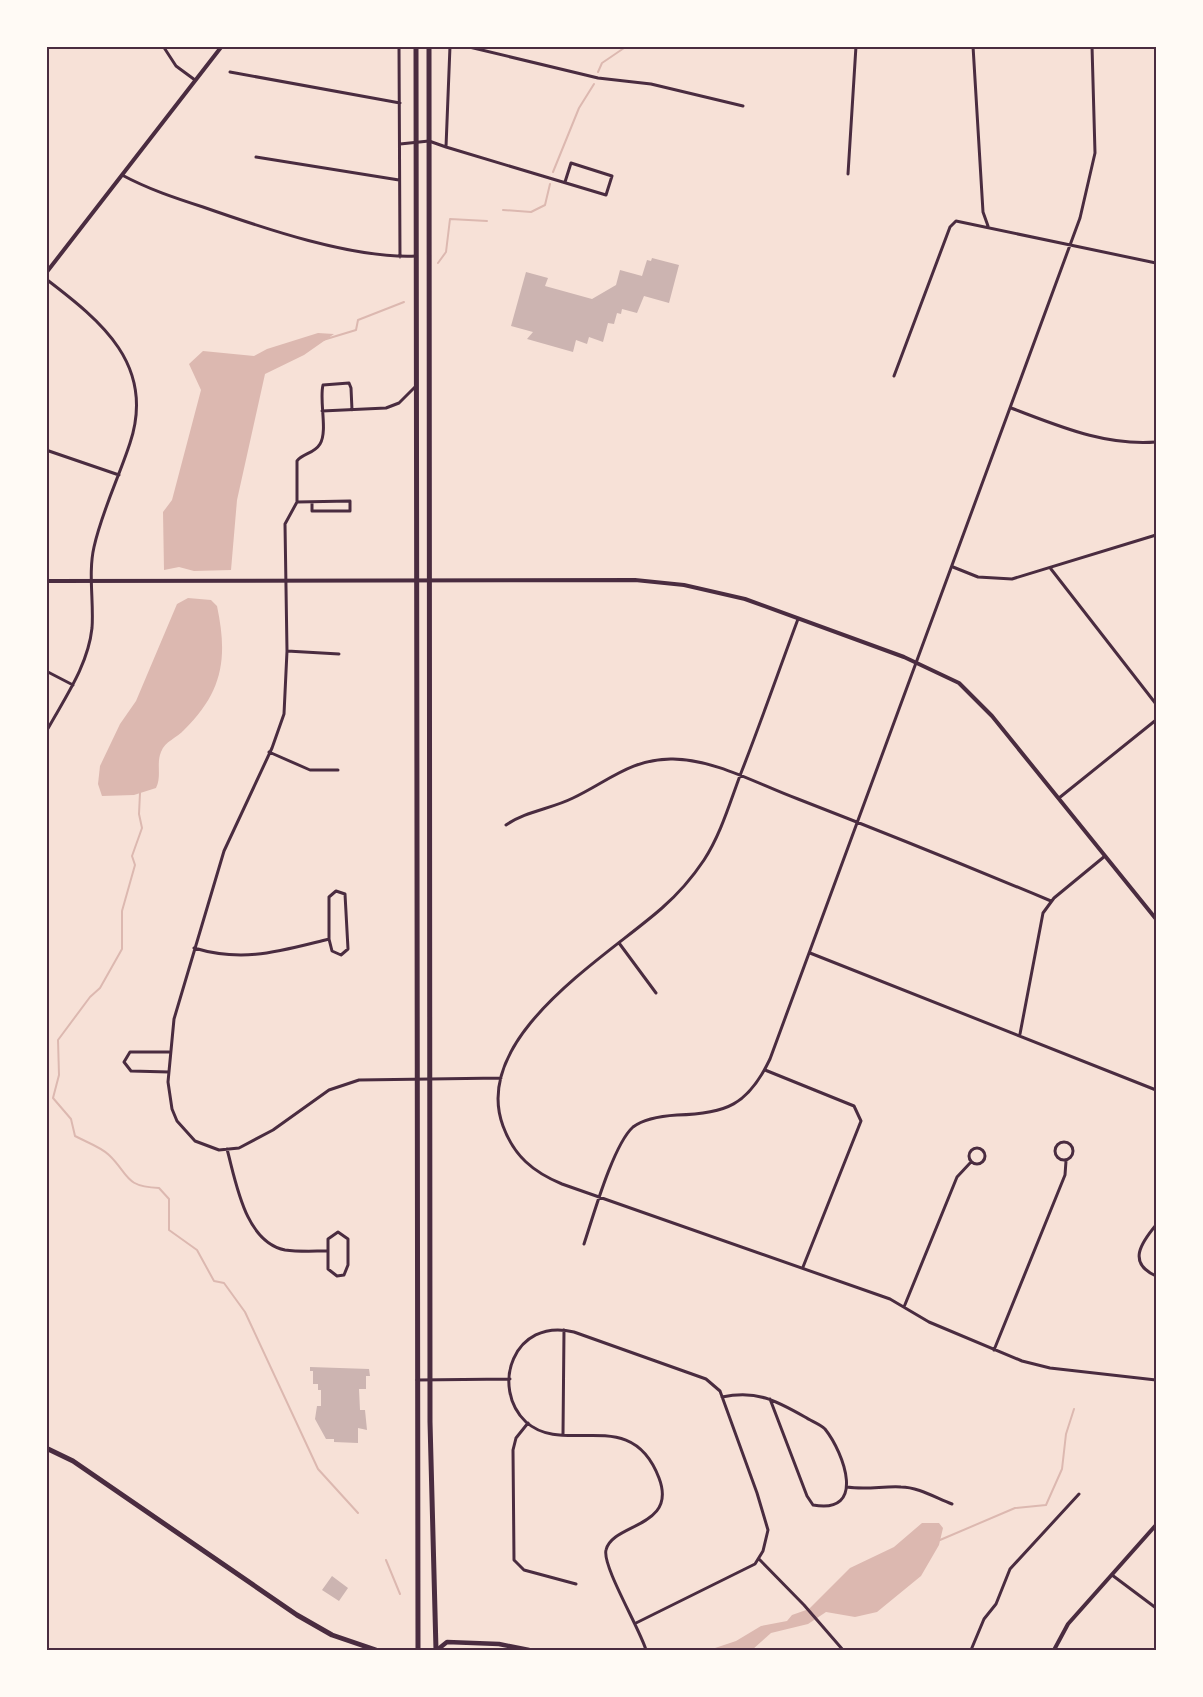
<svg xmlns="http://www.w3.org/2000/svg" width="1203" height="1697" font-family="'Titillium Web',sans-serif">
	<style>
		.water { fill: #dcb8b0 }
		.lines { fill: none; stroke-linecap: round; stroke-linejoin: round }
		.stream { stroke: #dcb8b0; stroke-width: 2 }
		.building { fill: #ccb4b1 }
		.minor { stroke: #4a2c40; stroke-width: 3 }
		.tertiary { stroke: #4a2c40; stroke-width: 4 }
		.secondary { stroke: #4a2c40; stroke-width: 4.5 }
		.primary { stroke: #4a2c40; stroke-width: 5 }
		.neatline { fill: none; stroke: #4a2c40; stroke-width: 2 }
	</style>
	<rect width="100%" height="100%" fill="#f7e1d7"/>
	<!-- water -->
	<path class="water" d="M318,333L334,334L304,355L265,374L237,500L231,570L194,571L179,567L164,570L163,512L172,500L201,390L189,364L203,351L254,356L267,349Z
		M188,598L211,600L217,606C228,658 223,692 184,730C177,738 165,741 161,752C156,764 162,776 156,788L134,795L102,796L98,784L100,766L120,724L136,701L177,604Z
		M922,1523H939L943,1528L939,1545L921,1576L877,1612L855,1617L826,1612L808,1624L771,1633L752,1650H709L736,1641L761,1626L787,1621L792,1615L809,1609L850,1568L894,1547Z"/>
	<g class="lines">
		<!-- stream -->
		<path class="stream" d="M598,72L602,63L627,46
			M553,172L579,108L594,84
			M503,210L531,212L545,205L550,184
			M438,263L446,252L450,219L487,221
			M323,340L356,330L358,320L404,302
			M140,793L139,814L142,828L132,856L135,865L122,911V949L100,988L90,997L58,1040L59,1075L53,1098L71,1119L75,1136C86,1142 101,1147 109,1155C129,1174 124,1187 159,1188L169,1199V1230L197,1250L214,1281L224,1283L245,1312L318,1469L358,1513
			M940,1540L1015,1508L1046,1505L1062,1469L1066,1434L1074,1409
			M386,1560L400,1594"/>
	</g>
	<!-- building -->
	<path class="building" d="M652,258L679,265L669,303L644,296L637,313L622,309L621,314L617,313L614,324L608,323L603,342L589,337L587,344L576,340L573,352L527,339L533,332L511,326L526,272L548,278L545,286L592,299L616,285L620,270L642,276L647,260L651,261Z
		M310,1367L369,1369L370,1376H366V1389H359L360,1410H365L367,1430L358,1428V1443L334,1442V1439H326L315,1419L317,1406H321V1390H318V1384H313V1371H310Z
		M332,1576L348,1588L339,1601L322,1590Z"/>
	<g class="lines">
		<!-- minor -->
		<path class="minor" d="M163,46L176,66L195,80
			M399,46L400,257
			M465,46L598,78L651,84L743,106
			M973,46L983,212L988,226
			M230,72L400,103
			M400,144L429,141L446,147L606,195L612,176L571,163L565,182
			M446,147L450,46
			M256,157L399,180
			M848,174L856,46
			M122,175C148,189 175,198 203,207C263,228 353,259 416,256
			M46,279C101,321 156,365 130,443C119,477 102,511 94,547C88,573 94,602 92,628C88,666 64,699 46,732
			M894,376L950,227L956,221L1156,263
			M1011,408C1059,426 1104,446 1156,442
			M352,410L351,388L349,383L323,385C319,401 328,431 320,444C314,454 303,453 297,461V502L285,524L287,651L284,714L272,748L224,851L174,1019L168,1082L172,1109L177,1121L195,1141L219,1150L239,1148L273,1130L329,1090L359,1080L501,1078
			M322,411L386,408L399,403L415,387
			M46,450L119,475
			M297,502L350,501V511H312V502
			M953,567L978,577L1012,579L1156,535
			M1051,569L1156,704
			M798,619C779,670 761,722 741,773C730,802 721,834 704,860C692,878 678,894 662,908C608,956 470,1037 503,1126C514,1156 533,1172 562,1184L890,1299L929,1322L1022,1361L1050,1368L1156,1380
			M287,651L339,654
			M46,671L73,685
			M269,752L310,770H338
			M1059,798L1156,720
			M506,825C526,811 551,809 573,798C607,782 632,758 673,759C717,760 757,784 798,799C883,832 967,866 1051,901
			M336,891L345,894L348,949L341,955L332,951L329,939V897Z
			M619,943L656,993
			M194,948C244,963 280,951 329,939
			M810,953L1156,1090
			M1020,1034L1043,913L1054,898L1105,856
			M765,1070L854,1106L861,1121L803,1267
			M169,1072L131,1071L124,1062L130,1052H169
			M1055 1151a9 9 0 1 1 18 0a9 9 0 1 1-18 0Z
			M969 1156a8 8 0 1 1 16 0a8 8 0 1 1-16 0Z
			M227,1149C236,1182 245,1242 285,1250C299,1252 314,1251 327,1251
			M1156,1225C1141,1243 1127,1263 1156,1276
			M338,1232L348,1239V1265L344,1275L337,1276L328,1269V1239Z
			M584,1244C593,1217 613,1145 633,1127C645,1118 662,1116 677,1115C726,1114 748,1105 770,1059L1080,218L1095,153L1092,46
			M904,1307L957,1177L971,1162
			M994,1350L1065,1175L1066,1161
			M417,1380L510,1379
			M722,1397C757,1390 775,1400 805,1417C811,1421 820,1424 825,1429C844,1453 867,1515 813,1505L807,1496L770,1399
			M528,1423L516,1438L513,1450L514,1560L524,1570L576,1584
			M563,1434L564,1330
			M847,1487C866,1490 883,1486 901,1487C918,1487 936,1498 952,1504
			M759,1559L804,1605L843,1650
			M1112,1575L1156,1608
			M636,1623L755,1564L763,1551L768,1530L757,1493L720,1391L706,1379L574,1332C513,1317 490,1388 526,1422C565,1457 631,1404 659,1478C678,1528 612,1523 606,1550C602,1566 640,1629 646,1650
			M971,1650L984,1619L996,1604L1010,1569L1079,1494"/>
		<!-- tertiary -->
		<path class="tertiary" d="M46,273L222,46
			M46,581L635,580L684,585L745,599L904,657L959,683L992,716L1156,919
			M1054,1650L1068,1624L1156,1525"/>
		<!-- secondary -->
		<path class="secondary" d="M437,1650L447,1642L499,1644L529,1650"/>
		<!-- primary -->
		<path class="primary" d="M416,46L418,1650
			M429,46L430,1422L436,1650
			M46,1448L73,1461L297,1615L332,1635L376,1650"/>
	</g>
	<!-- border -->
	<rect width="1203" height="1697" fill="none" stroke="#fffaf5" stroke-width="96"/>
	<rect x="48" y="48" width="1107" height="1601" class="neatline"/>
</svg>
